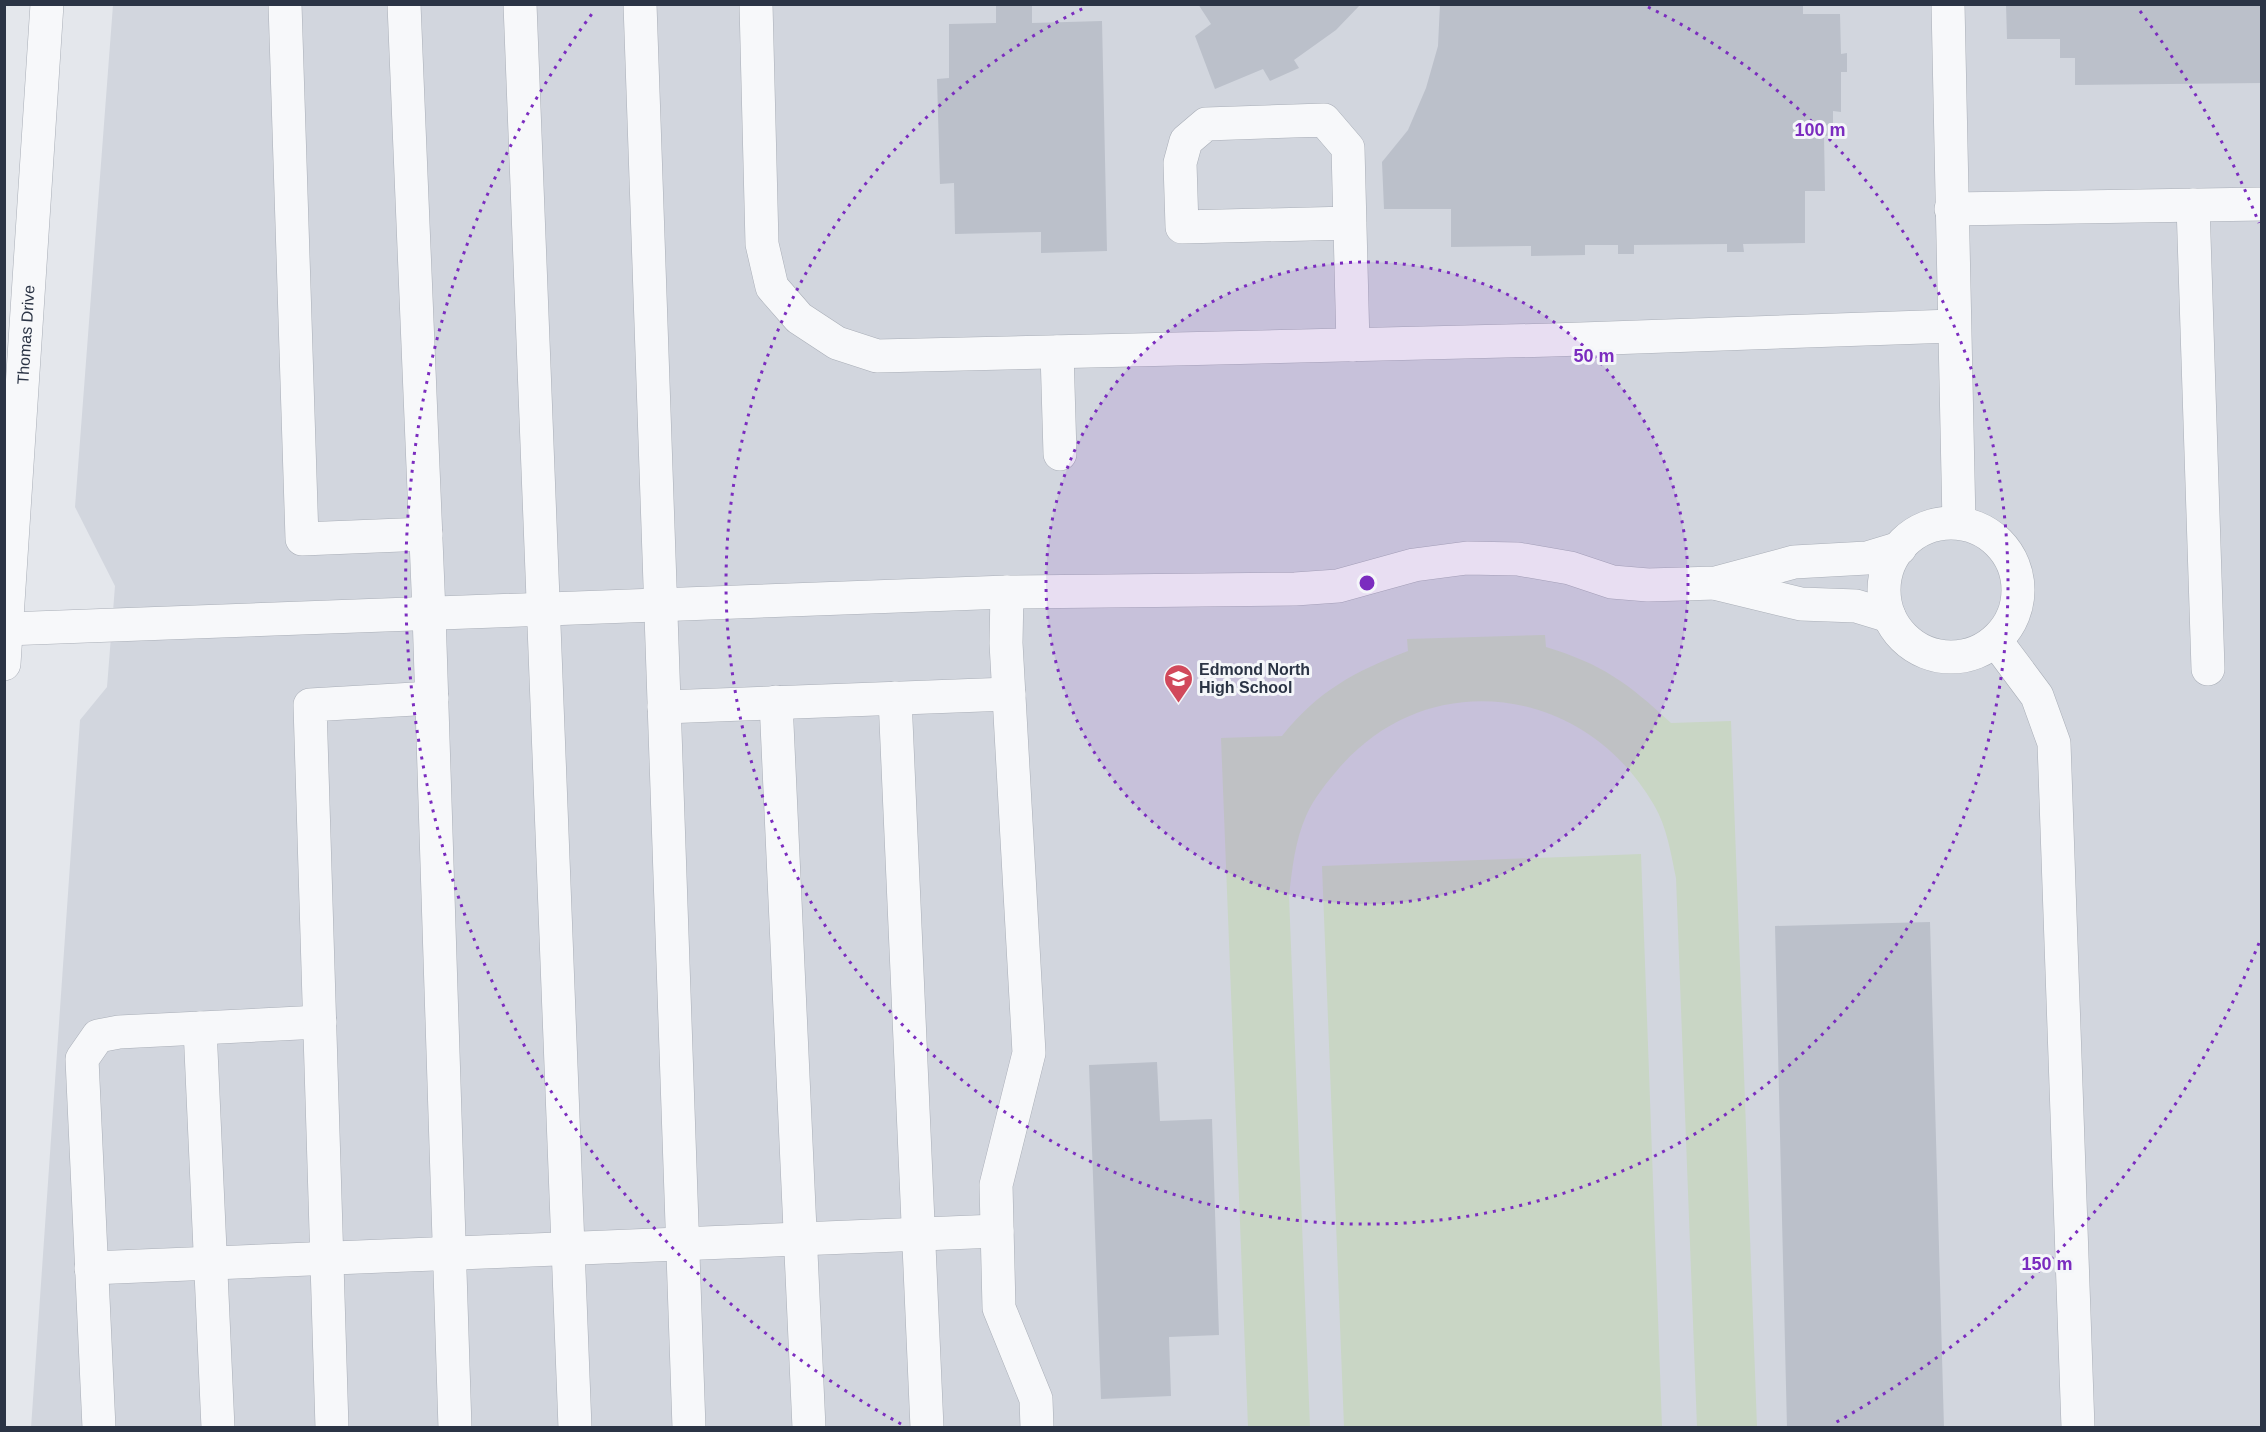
<svg xmlns="http://www.w3.org/2000/svg" width="2266" height="1432" font-family="Helvetica,sans-serif">
	<style>
		.built { fill: #d2d6de }
		.green { fill: #c9d6c5 }
		.building { fill: #bbc0ca }
		.lines { fill: none; stroke-linecap: round; stroke-linejoin: round }
		.minor-casing { stroke: #a9aeb7; stroke-width: 34 }
		.minor { stroke: #f7f8fa; stroke-width: 33 }
		.ring { fill: none; stroke: #7b2cbf; stroke-width: 3; stroke-dasharray: 3 6 }
		.labels { text-anchor: middle; dominant-baseline: central; stroke-width: 6; stroke-linejoin: round; paint-order: stroke }
		.street-label { font-size: 16px; fill: #2b3445; stroke: #f4f6f9 }
		.poi-label { font-size: 16px; font-weight: bold; fill: #2b3445; stroke: #f4f6f9; text-anchor: start }
		.centre { fill: #7b2cbf; stroke: #f4f6f9; stroke-width: 3 }
		.ring-label { font-size: 18px; text-anchor: middle; font-weight: bold; fill: #7b2cbf; stroke: #f4f6f9; stroke-width: 6; stroke-linejoin: round; paint-order: stroke }
	</style>
	<rect width="100%" height="100%" fill="#e4e7ec"/>
	<!-- built -->
	<path class="built" d="M113,5H2261V1427L31,1428L80,720L107,687L115,586L75,507Z"/>
	<!-- green -->
	<path class="green" d="M1545,635L1546,647C1602,664 1628,683 1671,723L1731,721L1757,1427H1697L1676,878C1671,854 1667,827 1654,805C1586,687 1431,663 1340,767C1327,782 1314,798 1306,816C1295,841 1292,869 1289,896L1310,1427H1248L1221,738L1282,736C1318,691 1355,671 1408,651L1407,639Z
		M1641,854L1662,1427H1344L1322,866Z"/>
	<!-- building -->
	<path class="building" d="M996,4H1032V23L1102,21L1107,251L1041,253V232L955,234L954,183L940,184L937,79L949,78V24L996,23Z
		M1198,4H1361L1336,30L1294,60L1299,68L1270,81L1263,69L1215,89L1195,36L1211,24Z
		M1440,4H1803V14H1840L1841,54L1847,53V72H1841V112L1833,111V136H1824L1825,191H1805V243L1743,244L1744,252H1727V244L1634,245V254H1618V245H1585V255L1531,256V246L1451,247V209H1384L1382,162L1408,130L1426,88L1438,46Z
		M2006,4H2262V83L2075,85V58H2060V39H2007Z
		M1930,922L1944,1428H1787L1775,926Z
		M1157,1062L1160,1121L1212,1119L1219,1335L1169,1337L1171,1396L1101,1399L1089,1065Z"/>
	<g class="lines">
		<defs>
			<g id="minor">
				<path d="M285,4L302,539L426,534"/>
				<path d="M404,4L429,613L455,1428"/>
				<path d="M520,4L575,1428"/>
				<path d="M640,4L689,1428"/>
				<path d="M756,4L762,244L772,287L799,318L837,343L877,356L1552,340L1953,326"/>
				<path d="M1948,4L1959,523"/>
				<path d="M2193,205L2208,669"/>
				<path d="M1951,209L2262,204"/>
				<path d="M1350,223L1182,227L1180,163L1186,141L1206,124L1324,120L1348,148L1353,345"/>
				<path d="M1057,352L1060,454"/>
				<circle cx="1951" cy="590" r="67"/>
				<path d="M1718,584L1801,604L1856,606L1889,616"/>
				<path d="M1007,592L1006,643L1029,1053L996,1185L999,1308L1036,1399L1037,1428"/>
				<path d="M6,629L1007,592L1295,589L1338,586L1414,565L1467,558L1518,559L1570,568L1612,582L1648,585L1716,583L1794,562L1867,558L1900,548"/>
				<path d="M1996,641L2037,696L2054,743L2078,1428"/>
				<path id="s1" d="M4,664L47,4"/>
				<path d="M895,698L927,1428"/>
				<path d="M776,702L809,1428"/>
				<path d="M664,707L1009,694"/>
				<path d="M200,1028L218,1428"/>
				<path d="M91,1268L997,1231"/>
				<path d="M99,1428L82,1059L98,1036L119,1032L320,1022"/>
				<path d="M332,1428L310,705L432,698"/>
			</g>
		</defs>
		<!-- minor casing -->
		<use href="#minor" class="minor-casing"/>
		<!-- minor -->
		<use href="#minor" class="minor"/>
	</g>
	<!-- distance rings -->
	<circle cx="1367" cy="583" r="321" fill="#7b2cbf" fill-opacity=".12"/>
	<g class="ring">
		<circle cx="1367" cy="583" r="321"/>
		<path d="M1648 7A641 641 0 1 1 1086 7"/>
		<path d="M2259 943A962 962 0 0 1 1833 1424M901 1424A962 962 0 0 1 594 11M2140 11A962 962 0 0 1 2259 223"/>
	</g>
	<!-- icons -->
	<defs>
		<symbol id="school-pin" viewBox="-11 -11 22 30"><path d="M0 17L-7.5 6A9.5 9.5 0 1 1 7.5 6Z" fill="#d1495b" stroke="#f4f6f9"/><path d="M0-5L7-2L0 1L-7-2ZM-4 1L0 2.5L4 1V4Q0 6-4 4Z" fill="#fff"/></symbol>
	</defs>
	<g fill-rule="evenodd">
		<use href="#school-pin" x="1162" y="662" width="33" height="45"/>
	</g>
	<g class="labels">
		<!-- street labels -->
		<g class="street-label">
			<text stroke="none"><textPath href="#s1" startOffset="330">Thomas Drive</textPath></text>
		</g>
		<!-- poi labels -->
		<g class="poi-label">
			<text x="1199" y="669">Edmond North<tspan x="1199" dy="18">High School</tspan></text>
		</g>
	</g>
	<circle cx="1367" cy="583" r="9" class="centre"/>
	<g class="ring-label">
		<text x="1820" y="136">100 m</text>
		<text x="1594" y="362">50 m</text>
		<text x="2047" y="1270">150 m</text>
	</g>
	<!-- border -->
	<rect width="2266" height="1432" fill="none" stroke="#2b3445" stroke-width="12"/>
</svg>
